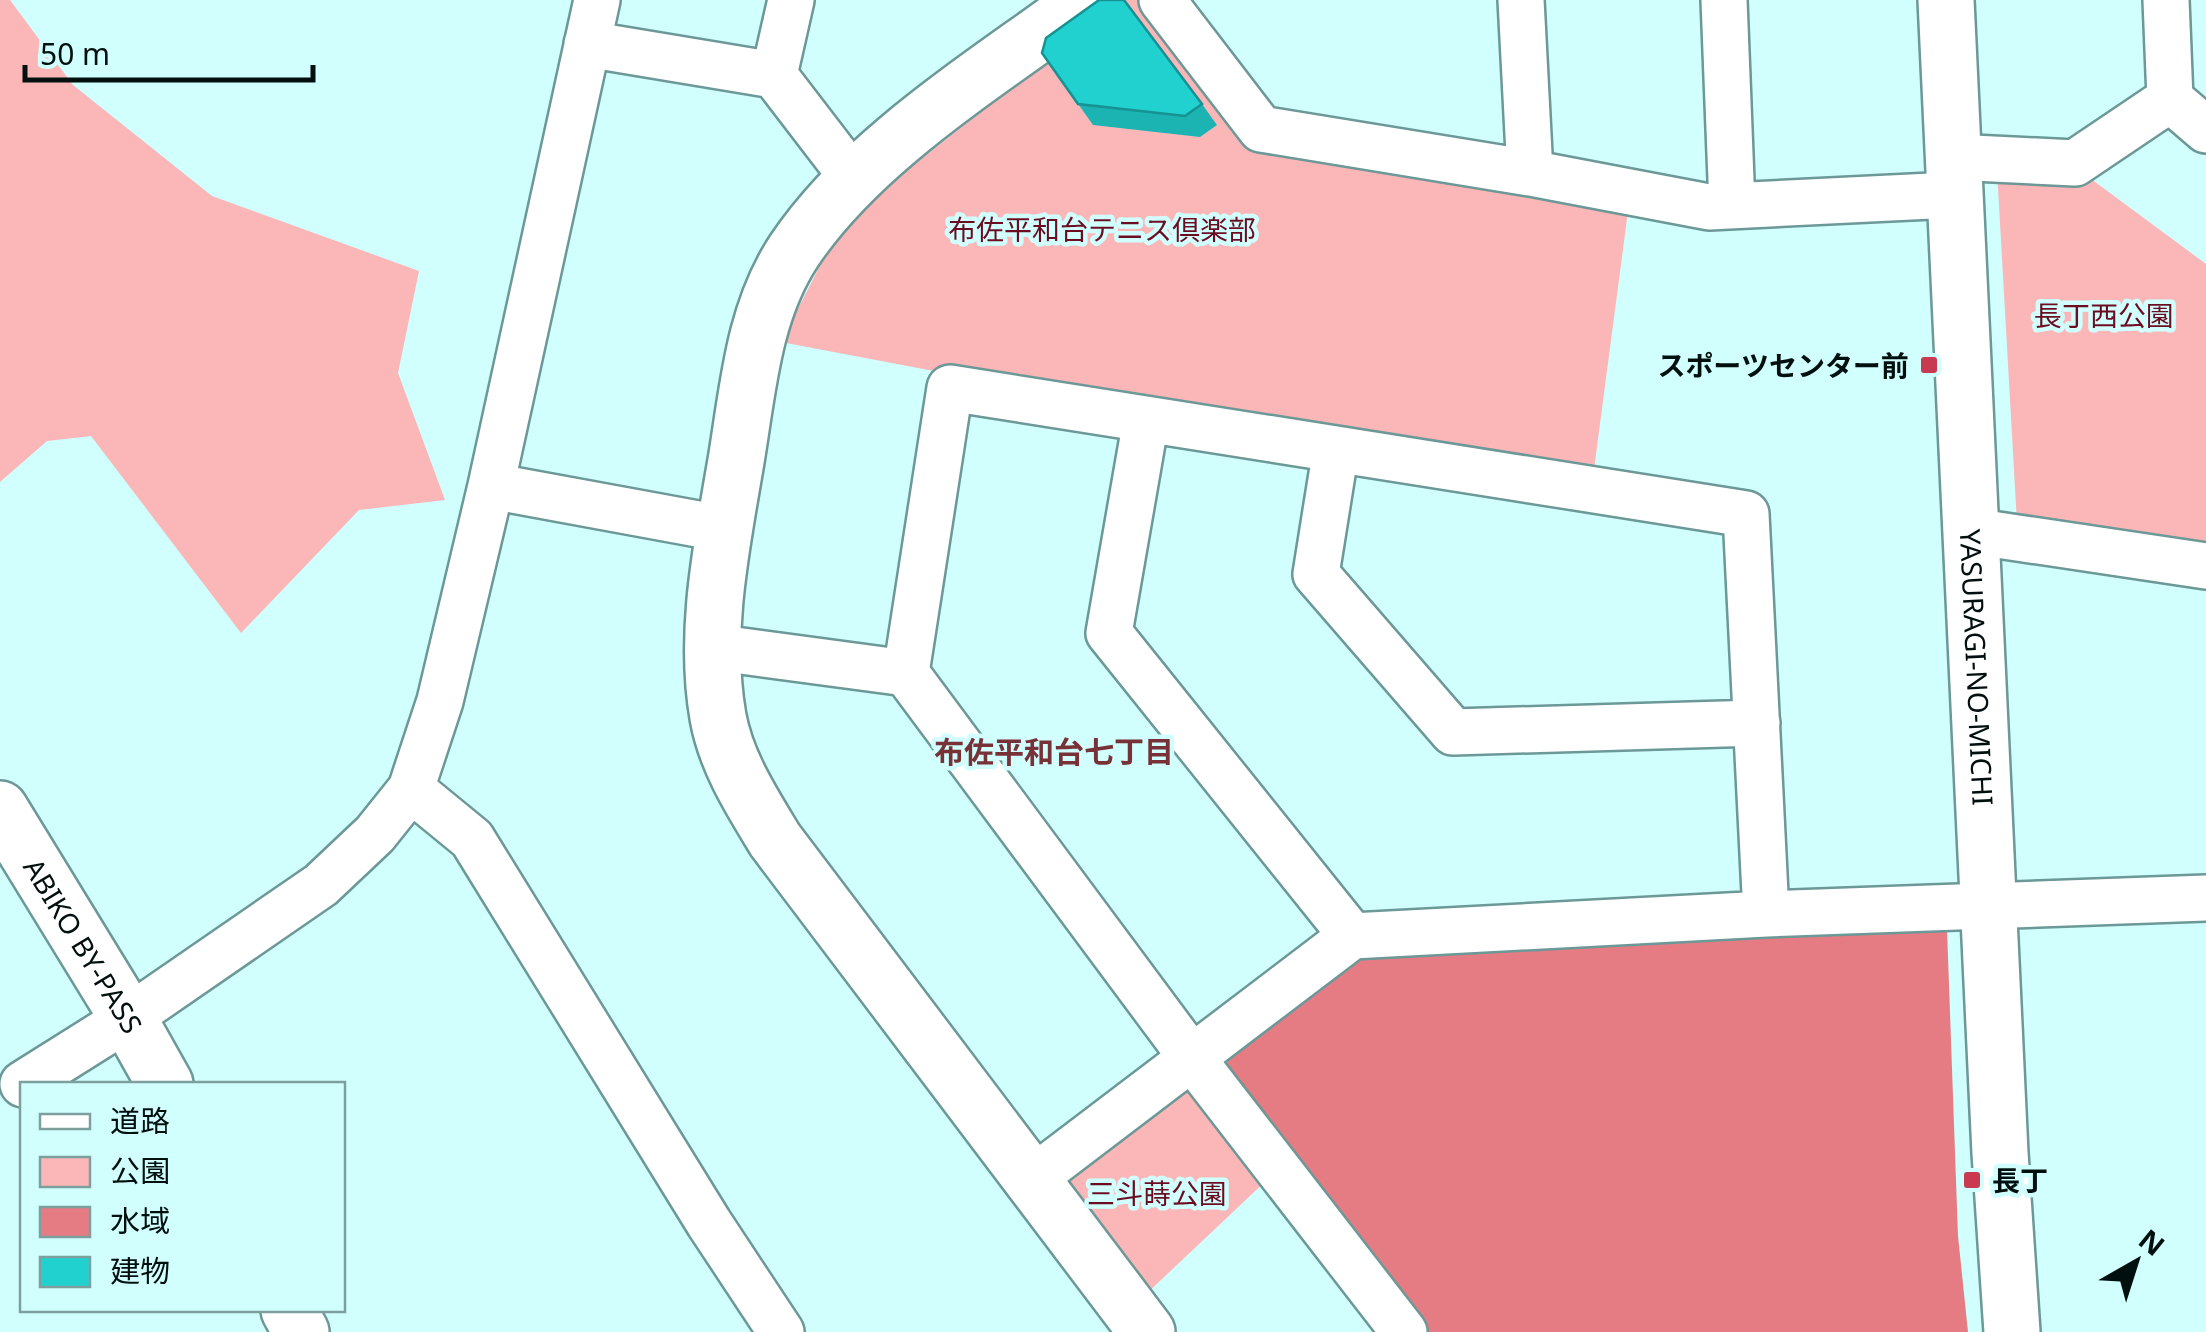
<svg xmlns="http://www.w3.org/2000/svg" width="2206" height="1332" font-family="'Noto Sans','Noto Sans JP',sans-serif">
	<style>
		.green { fill: #fbb6b8 }
		.water { fill: #e57c83 }
		.lines { fill: none; stroke-linecap: round; stroke-linejoin: round }
		.minor-casing { stroke: #6c9897; stroke-width: 50 }
		.tertiary-casing { stroke: #6c9897; stroke-width: 60 }
		.trunk-casing { stroke: #6c9897; stroke-width: 60 }
		.minor { stroke: #fff; stroke-width: 45 }
		.tertiary { stroke: #fff; stroke-width: 55 }
		.trunk { stroke: #fff; stroke-width: 55 }
		.wall { fill: #1cb4b3 }
		.building { fill: #20d1d0; stroke: #169292; stroke-width: 2.5 }
		.poi-dot { fill: #c9394f; stroke: #d0fffe; stroke-width: 4 }
		.labels { text-anchor: middle; dominant-baseline: central; stroke-width: 9; stroke-linejoin: round; paint-order: stroke }
		.park-label { font-size: 28px; fill: #6c0c20; stroke: #d0fffe }
		.poi-label { font-size: 28px; font-weight: bold; fill: #01100f; stroke: #d0fffe; text-anchor: end }
		.street-label { font-size: 28px; fill: #01100f; stroke: #d0fffe }
		.neighbourhood-label { font-size: 30px; font-weight: bold; fill: #783137; stroke: #d0fffe }
	</style>
	<rect width="100%" height="100%" fill="#d0fffe"/>
	<!-- green -->
	<path class="green" d="M0,0H10L73,85L212,196L419,271L398,373L445,500L359,510L241,633L91,436L47,441L0,482Z
		M1124,0H1137L1254,149L1628,211L1593,477L934,371L781,342L829,248L880,191Z
		M1997,170L2083,173L2206,264V549L2017,523Z
		M1196,1078L1270,1177L1143,1297L1060,1184Z"/>
	<!-- water -->
	<path class="water" d="M1947,929L1958,1236L1968,1332H1429L1225,1068L1232,1050L1362,954Z"/>
	<g class="lines">
		<defs>
			<path id="minor" d="M791,0L774,75L853,178
				M1162,0L1261,129L1530,173L1709,207L1952,195
				M1521,0L1530,173
				M1724,0L1732,206
				M587,44L774,75
				M2170,99L2206,130
				M1953,157L2075,163L2170,99L2166,0
				M1146,420L1109,633L1352,936
				M1336,449L1316,574L1453,732L1757,723
				M491,486L725,529
				M1971,531L2206,566
				M712,647L906,673
				M411,789L472,839L709,1223L781,1332
				M23,1084L128,1018L321,885L375,834L411,789L440,701L491,486L597,0
				M1031,1180L1352,936L1766,914L2206,898
				M1404,1332L1192,1058L906,673L950,388L1746,514L1766,914"/>
			<g id="tertiary">
				<path d="M1086,0C988,73 862,149 794,251C753,313 748,389 736,461C722,544 703,633 718,717C726,762 752,802 775,840L1147,1332"/>
				<path id="s1" d="M1946,0L2000,1153L2012,1332"/>
			</g>
			<g id="trunk">
				<path id="s2" d="M0,809L128,1018L165,1084"/>
				<path d="M289,1310L301,1332"/>
			</g>
		</defs>
		<!-- minor casing -->
		<use href="#minor" class="minor-casing"/>
		<!-- tertiary casing -->
		<use href="#tertiary" class="tertiary-casing"/>
		<!-- trunk casing -->
		<use href="#trunk" class="trunk-casing"/>
		<!-- minor -->
		<use href="#minor" class="minor"/>
		<!-- tertiary -->
		<use href="#tertiary" class="tertiary"/>
		<!-- trunk -->
		<use href="#trunk" class="trunk"/>
	</g>
	<!-- wall -->
	<path class="wall" d="M1042,53L1202,104L1217,125L1200,137L1093,125Z"/>
	<!-- building -->
	<path class="building" d="M1099,0H1124L1202,104L1185,116L1078,104L1042,53L1046,38Z"/>
	<!-- markers -->
	<g class="poi-dot">
		<rect x="1919" y="355" width="20" height="20" rx="5"/>
		<rect x="1962" y="1170" width="20" height="20" rx="5"/>
	</g>
	<g class="labels">
		<!-- park labels -->
		<g class="park-label">
			<text x="1102" y="229">布佐平和台テニス倶楽部</text>
			<text x="2104" y="315">長丁西公園</text>
			<text x="1157" y="1193">三斗蒔公園</text>
		</g>
		<!-- poi labels -->
		<g class="poi-label">
			<text x="1909" y="365">スポーツセンター前</text>
			<text x="1992" y="1180" text-anchor="start">長丁</text>
		</g>
		<!-- street labels -->
		<g class="street-label">
			<text stroke="none"><textPath href="#s1" startOffset="668">YASURAGI-NO-MICHI</textPath></text>
			<text stroke="none"><textPath href="#s2" startOffset="160">ABIKO BY-PASS</textPath></text>
		</g>
		<!-- neighbourhood labels -->
		<g class="neighbourhood-label">
			<text x="1054" y="751">布佐平和台七丁目</text>
		</g>
	</g>
	<!-- legend -->
	<rect x="20" y="1082" width="325" height="230" fill="#d0fffe" stroke="#7d9f9e" stroke-width="2.5"/>
	<rect x="40" y="1114" width="50" height="15" fill="#ffffff" stroke="#7d9f9e" stroke-width="2.5"/>
	<text x="110" y="1132" font-size="30" fill="#01100f">道路</text>
	<rect x="40" y="1157" width="50" height="30" fill="#fbb6b8" stroke="#7d9f9e" stroke-width="2.5"/>
	<text x="110" y="1182" font-size="30" fill="#01100f">公園</text>
	<rect x="40" y="1207" width="50" height="30" fill="#e57c83" stroke="#7d9f9e" stroke-width="2.5"/>
	<text x="110" y="1232" font-size="30" fill="#01100f">水域</text>
	<rect x="40" y="1257" width="50" height="30" fill="#20d1d0" stroke="#7d9f9e" stroke-width="2.5"/>
	<text x="110" y="1282" font-size="30" fill="#01100f">建物</text>
	<!-- north arrow -->
	<g transform="translate(2136 1262) rotate(39)" stroke="#d0fffe" stroke-width="8" paint-order="stroke">
	<path d="M0-8L18 38L0 25L-18 38Z" fill="#01100f"/>
	<text y="-15" font-size="28" font-weight="bold" text-anchor="middle" fill="#01100f">N</text>
	</g>
	<!-- scale -->
	<path d="M25 65v15h288v-15" fill="none" stroke="#01100f" stroke-width="5"/>
	<text x="40" y="65" font-size="30" fill="#01100f" stroke="#d0fffe" stroke-width="8" paint-order="stroke">50 m</text>
</svg>
